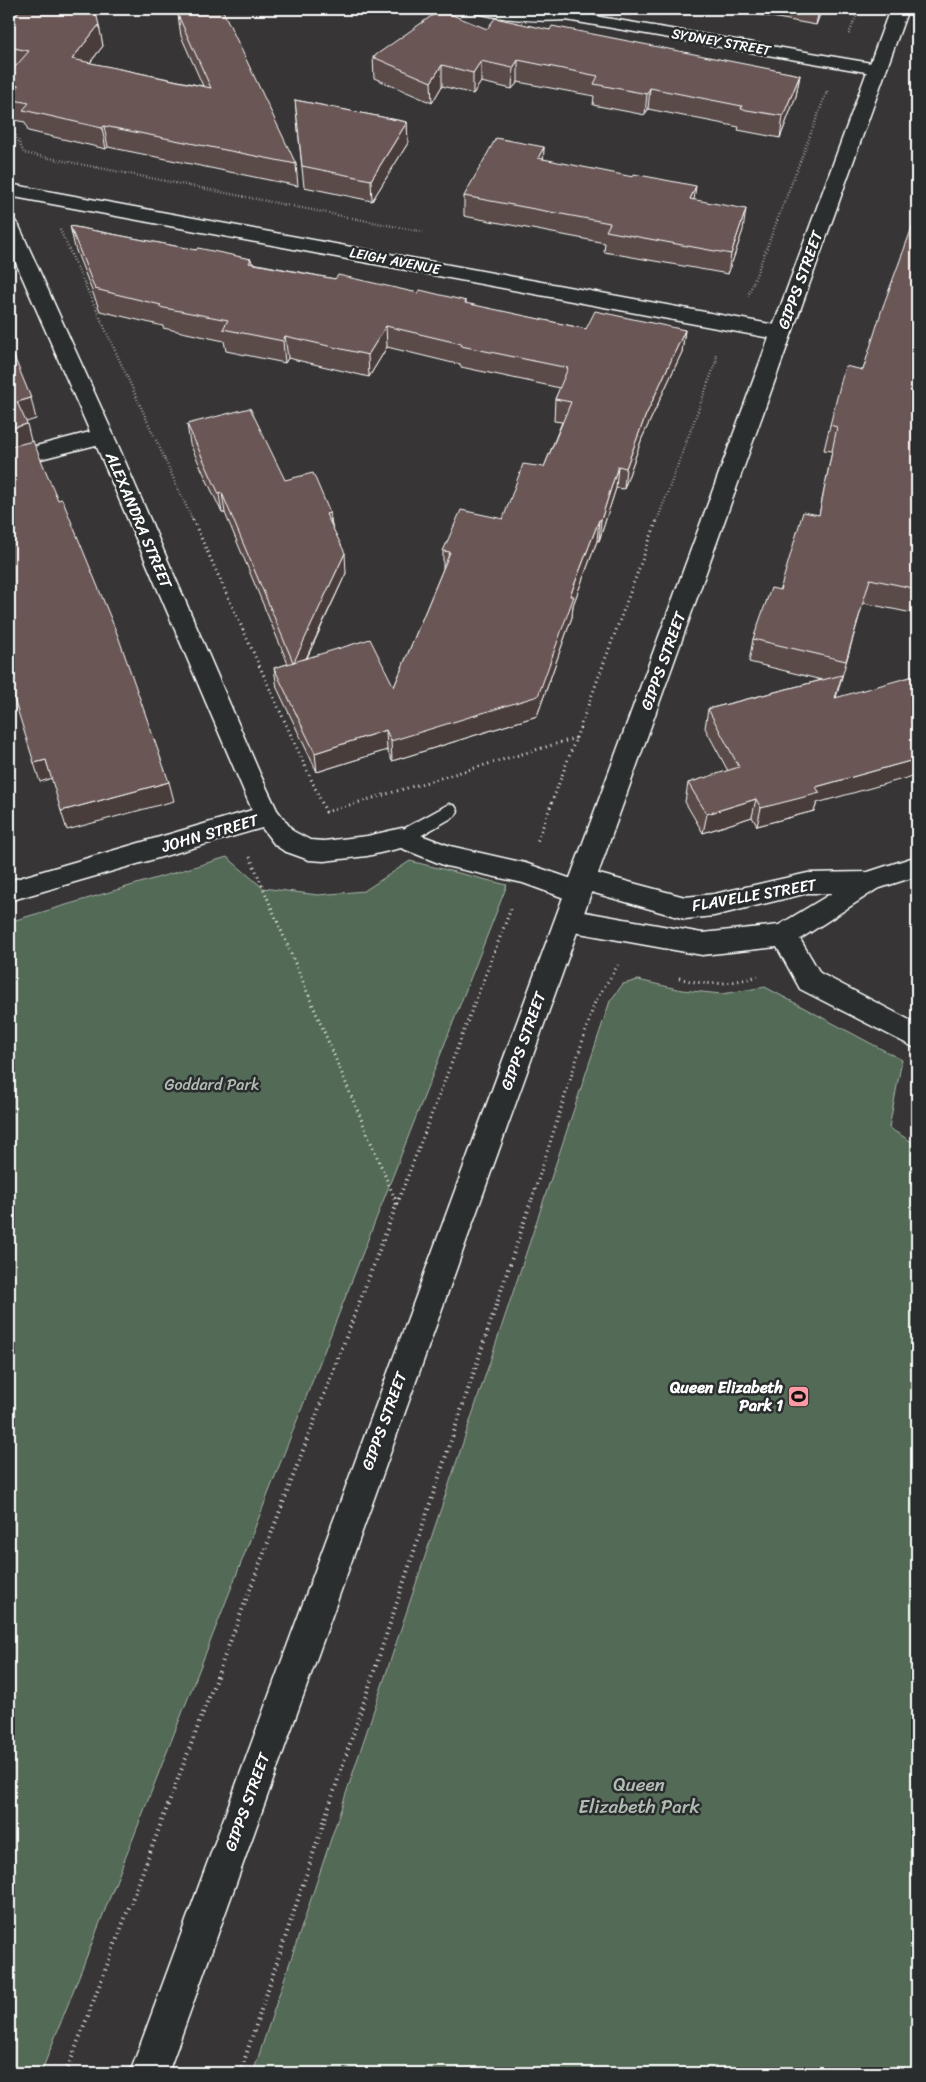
<svg xmlns="http://www.w3.org/2000/svg" width="926" height="2082" font-family="Sriracha,sans-serif">
	<style>
		.green { fill: #526a57; stroke: #a8b4ab }
		.lines { fill: none; stroke-linecap: round; stroke-linejoin: round }
		.lane-casing { stroke: #fff; stroke-width: 3 }
		.street-casing { stroke: #fff; stroke-width: 3 }
		.primary-casing { stroke: #fff; stroke-width: 3 }
		.path-far2 { stroke: #fff; stroke-width: 2.5; stroke-dasharray: 0.5 2.5; stroke-linecap: butt }
		.path-far1 { stroke: #fff; stroke-width: 3; stroke-dasharray: 1 4; stroke-linecap: butt }
		.path { stroke: #fff; stroke-width: 4; stroke-dasharray: 1 4.5; stroke-linecap: butt }
		.lane { fill: #2a2d2e; fill-rule: evenodd }
		.street { fill: #2a2d2e; fill-rule: evenodd }
		.primary { fill: #2a2d2e; fill-rule: evenodd }
		.wall { fill: #5a4b48; stroke: #fff }
		.shaded-wall { fill: #4a3d3b; stroke: #fff }
		.building { fill: #695754; stroke: #fff }
		.labels { text-anchor: middle; dominant-baseline: central; stroke-width: 5; stroke-linejoin: round; paint-order: stroke }
		.far-street-label { font-size: 14px; fill: #fff; stroke: #2a2d2e }
		.street-label { font-size: 16px; fill: #fff; stroke: #2a2d2e }
		.park-label { font-size: 16px; fill: #b1bcb3; stroke: #2a2d2e }
		.poi-label { font-size: 16px; font-weight: bold; fill: #fff; stroke: #2a2d2e; text-anchor: end }
		.near-park-label { font-size: 19px; fill: #b1bcb3; stroke: #2a2d2e }
	</style>
	<rect width="100%" height="100%" fill="#373536"/>
	<filter id="ink" filterUnits="userSpaceOnUse"><feTurbulence type="fractalNoise" baseFrequency=".02" numOctaves="2"/><feDisplacementMap in="SourceGraphic" scale="10" xChannelSelector="R" yChannelSelector="G"/><feConvolveMatrix kernelMatrix="1 2 1 2 8 2 1 2 1" color-interpolation-filters="sRGB"/></filter>
	<g filter="url(#ink)">
		<!-- green -->
		<path class="green" d="M227,857L263,888L318,895L364,891L410,861L507,885L41,2073H9V922Z
			M638,980L682,990L722,994L765,987L902,1060L889,1128L917,1145V2073H253L610,1001L623,984Z"/>
		<g class="lines">
			<defs>
				<path id="lane" d="M449,804L455,806L458,811L455,816L408,843L402,845L396,843L393,838L396,833Z"/>
				<path id="street" d="M473,9L545,11L570,9L600,17L877,64L883,65L886,69L883,73L877,74L566,20C535,22 506,20 476,13Z
					M9,184L781,326L788,328L791,333L788,338L781,340L9,196Z
					M9,220L16,222L19,226L114,436L260,774L277,810L293,831L310,840L324,841L367,836L402,828L450,846L525,863L572,879L575,873L584,870L685,897L714,894L808,873L868,872L917,856V876L877,889L800,939L820,973L917,1024V1049L800,989L777,947L702,955L568,931L559,928L555,920L559,912L568,909L702,933L779,925L832,893H808L714,916L685,919L591,892L587,899L578,903L523,883L446,866L401,848L367,856L324,861L309,860L284,851L275,845L262,828L9,901V881L252,810L96,445L9,467V453L90,432L9,247Z"/>
				<path id="primary" d="M890,9H908L168,2073H130Z"/>
			</defs>
			<!-- lane casing -->
			<use href="#lane" class="lane-casing"/>
			<!-- street casing -->
			<use href="#street" class="street-casing"/>
			<!-- primary casing -->
			<use href="#primary" class="primary-casing"/>
			<!-- path-far2 -->
			<path class="path-far2" d="M849,34L859,9
				M9,122L24,153L423,232
				M60,230L193,521
				M748,296L828,89
				M657,521L717,359L715,353"/>
			<!-- path-far1 -->
			<path class="path-far1" d="M193,520L326,812L576,738L537,842
				M576,738L657,520
				M250,857L395,1199
				M679,978C708,987 730,984 758,976
				M399,1199L512,906
				M532,1199L595,1002L618,965"/>
			<!-- path -->
			<path class="path" d="M394,1198L397,1205
				M66,2073L399,1198
				M240,2073L532,1198"/>
			<!-- lane -->
			<use href="#lane" class="lane"/>
			<!-- street -->
			<use href="#street" class="street"/>
			<!-- primary -->
			<use href="#primary" class="primary"/>
		</g>
		<!-- wall -->
		<path class="wall" d="M9,9H95L103,46L90,63L203,86L181,36L178,15L296,164L298,186L108,147L106,149L28,131L25,122L14,120L10,104H9V74L14,68L9,67V23L10,21H9Z
			M733,9H822L816,25L733,10Z
			M487,29L550,30L800,75L796,96L780,138L738,130L739,127L648,109L645,115L593,105L594,96L518,82L512,89L481,82L473,94L442,86L432,103L374,78L373,57Z
			M295,100L407,122L408,143L372,201L304,187Z
			M544,147L543,159L694,200L743,230L728,274L604,252L605,243L464,216V196Z
			M917,214V614L863,603L836,698L817,803L814,811L757,826L752,817L703,833L685,802L688,783L728,771L705,728L708,709L822,680L749,662L753,639L819,515L832,451L824,450L830,425L863,370Z
			M70,226L196,250L251,259L252,263L335,279L466,301V304L586,329L685,330L682,352L642,438L624,489L616,488L599,541H597L573,605L572,617L537,716L392,761L387,750L317,772L277,688L274,668L288,664L225,513H222L190,444L187,424L285,480L330,513L332,525L346,573L307,658L394,687L443,569V551L503,519L544,467L562,422L554,421L555,399L560,388L461,367V365L387,347L369,377L288,358L285,363L226,351L224,341L163,328V326L100,311L75,248Z"/>
		<!-- shaded-wall -->
		<path class="shaded-wall" d="M819,9H822L816,25Z
			M99,25L103,46L76,80L72,59Z
			M518,60V82L512,89L513,68Z
			M481,61V82L473,94V73Z
			M442,65V86L432,103L431,82Z
			M800,75L796,96L780,138L783,116Z
			M650,88L648,109L645,115L647,94Z
			M407,122L408,143L372,201L371,180Z
			M104,126L108,147L106,149L102,128Z
			M544,147L543,168L538,158Z
			M696,186L693,207L690,199Z
			M746,209L743,230L728,274L731,254Z
			M386,326L387,347L369,377L368,355Z
			M685,330L682,352L642,438L624,489L626,468L645,417Z
			M285,336L288,358L285,363L283,341Z
			M31,398L36,419L23,423L17,402Z
			M27,424L32,445L9,452V429Z
			M618,466L616,488L599,541L601,520Z
			M222,493L225,513H222L219,494Z
			M330,513L332,533L326,514Z
			M599,520L597,541L573,605L572,617L537,716L392,761L391,741L570,596Z
			M345,553L346,573L295,682L293,663Z
			M386,730L387,750L317,772L315,753Z
			M917,759V775L817,803L814,811L757,826L761,808L816,787Z
			M46,760L52,778L40,782L34,763Z
			M169,782L174,801L67,830L61,811Z
			M756,799L752,817L703,833L707,814Z"/>
		<!-- building -->
		<path class="building" d="M21,9H95L99,25L72,59L211,88L178,15L215,9H222L296,164L104,126L102,128L23,110L29,103L9,99L19,86L9,84V74L29,51L9,47V23Z
			M440,10L487,29L495,18L550,30L552,26L800,75L783,116L741,109L742,106L650,88L647,94L594,84L598,76L518,60L513,68L481,61L473,73L442,65L431,82L373,57Z
			M295,100L407,122L371,180L302,166Z
			M496,138L544,147L538,158L633,177L634,174L696,186L690,199L746,209L731,254L606,231L610,223L464,196Z
			M917,214V589L870,579L846,661L753,639L771,588L780,590L803,512L819,515L837,427L830,425L845,366L863,370L882,309Z
			M70,226L196,250L198,248L251,259L249,263L335,279L338,275L418,293L420,290L466,301L465,303L586,329L595,311L685,330L645,417L626,468L618,466L601,520H599L570,596H574L538,696L391,741L386,730L315,753L274,668L370,639L394,687L450,552L443,551L461,510L503,519L523,464L544,467L571,402L555,399L568,368L461,346L462,344L386,326L368,355L285,336L283,341L223,329L228,320L159,307L161,305L95,289Z
			M9,354H13L31,398L17,402L27,424L9,429Z
			M250,408L285,480L313,473L330,513L326,514L345,553L294,662H293L222,493L219,494L187,424Z
			M33,441L58,500L62,499L118,636L169,782L61,811L46,760L34,763L9,683V447Z
			M842,675L835,698L917,675V759L816,787L820,793L761,808L756,799L707,814L688,783L739,767L708,709Z"/>
	</g>
	<!-- icons -->
	<defs>
		<symbol id="stadium-square" viewBox="-11 -11 22 22"><rect x="-9" y="-9" width="18" height="18" rx="4" fill="#ff9aa2" stroke="#2a2d2e"/><path d="M0-5a6.5 5 0 1 0 0 10a6.5 5 0 1 0 0-10ZM-3.5-1.8h7v3.6h-7Z" fill="#111"/></symbol>
	</defs>
	<g fill-rule="evenodd">
		<use href="#stadium-square" x="786" y="1384" width="25" height="25"/>
	</g>
	<g class="labels">
		<!-- far-street labels -->
		<g class="far-street-label">
			<text transform="translate(721 42) rotate(10)">SYDNEY STREET</text>
			<text transform="translate(395 261) rotate(11)">LEIGH AVENUE</text>
		</g>
		<!-- street labels -->
		<g class="street-label">
			<text transform="translate(800 280) rotate(-70)">GIPPS STREET</text>
			<text transform="translate(139 520) rotate(67)">ALEXANDRA STREET</text>
			<text transform="translate(663 661) rotate(-70)">GIPPS STREET</text>
			<text transform="translate(210 833) rotate(-16)">JOHN STREET</text>
			<text transform="translate(754 895) rotate(-10)">FLAVELLE STREET</text>
			<text transform="translate(523 1041) rotate(-70)">GIPPS STREET</text>
			<text transform="translate(384 1421) rotate(-70)">GIPPS STREET</text>
			<text transform="translate(247 1802) rotate(-70)">GIPPS STREET</text>
		</g>
		<!-- park labels -->
		<g class="park-label">
			<text x="212" y="1084">Goddard Park</text>
		</g>
		<!-- poi labels -->
		<g class="poi-label">
			<text x="783" y="1387">Queen Elizabeth<tspan x="783" dy="18">Park 1</tspan></text>
		</g>
		<!-- near-park labels -->
		<g class="near-park-label">
			<text x="639" y="1784">Queen<tspan x="639" dy="22">Elizabeth Park</tspan></text>
		</g>
	</g>
	<!-- margin -->
	<rect width="926" height="2082" fill="none" stroke="#2a2d2e" stroke-width="30"/>
	<rect x="15" y="15" width="896" height="2052" fill="none" stroke="#fff" stroke-width="2" filter="url(#ink)"/>
</svg>
